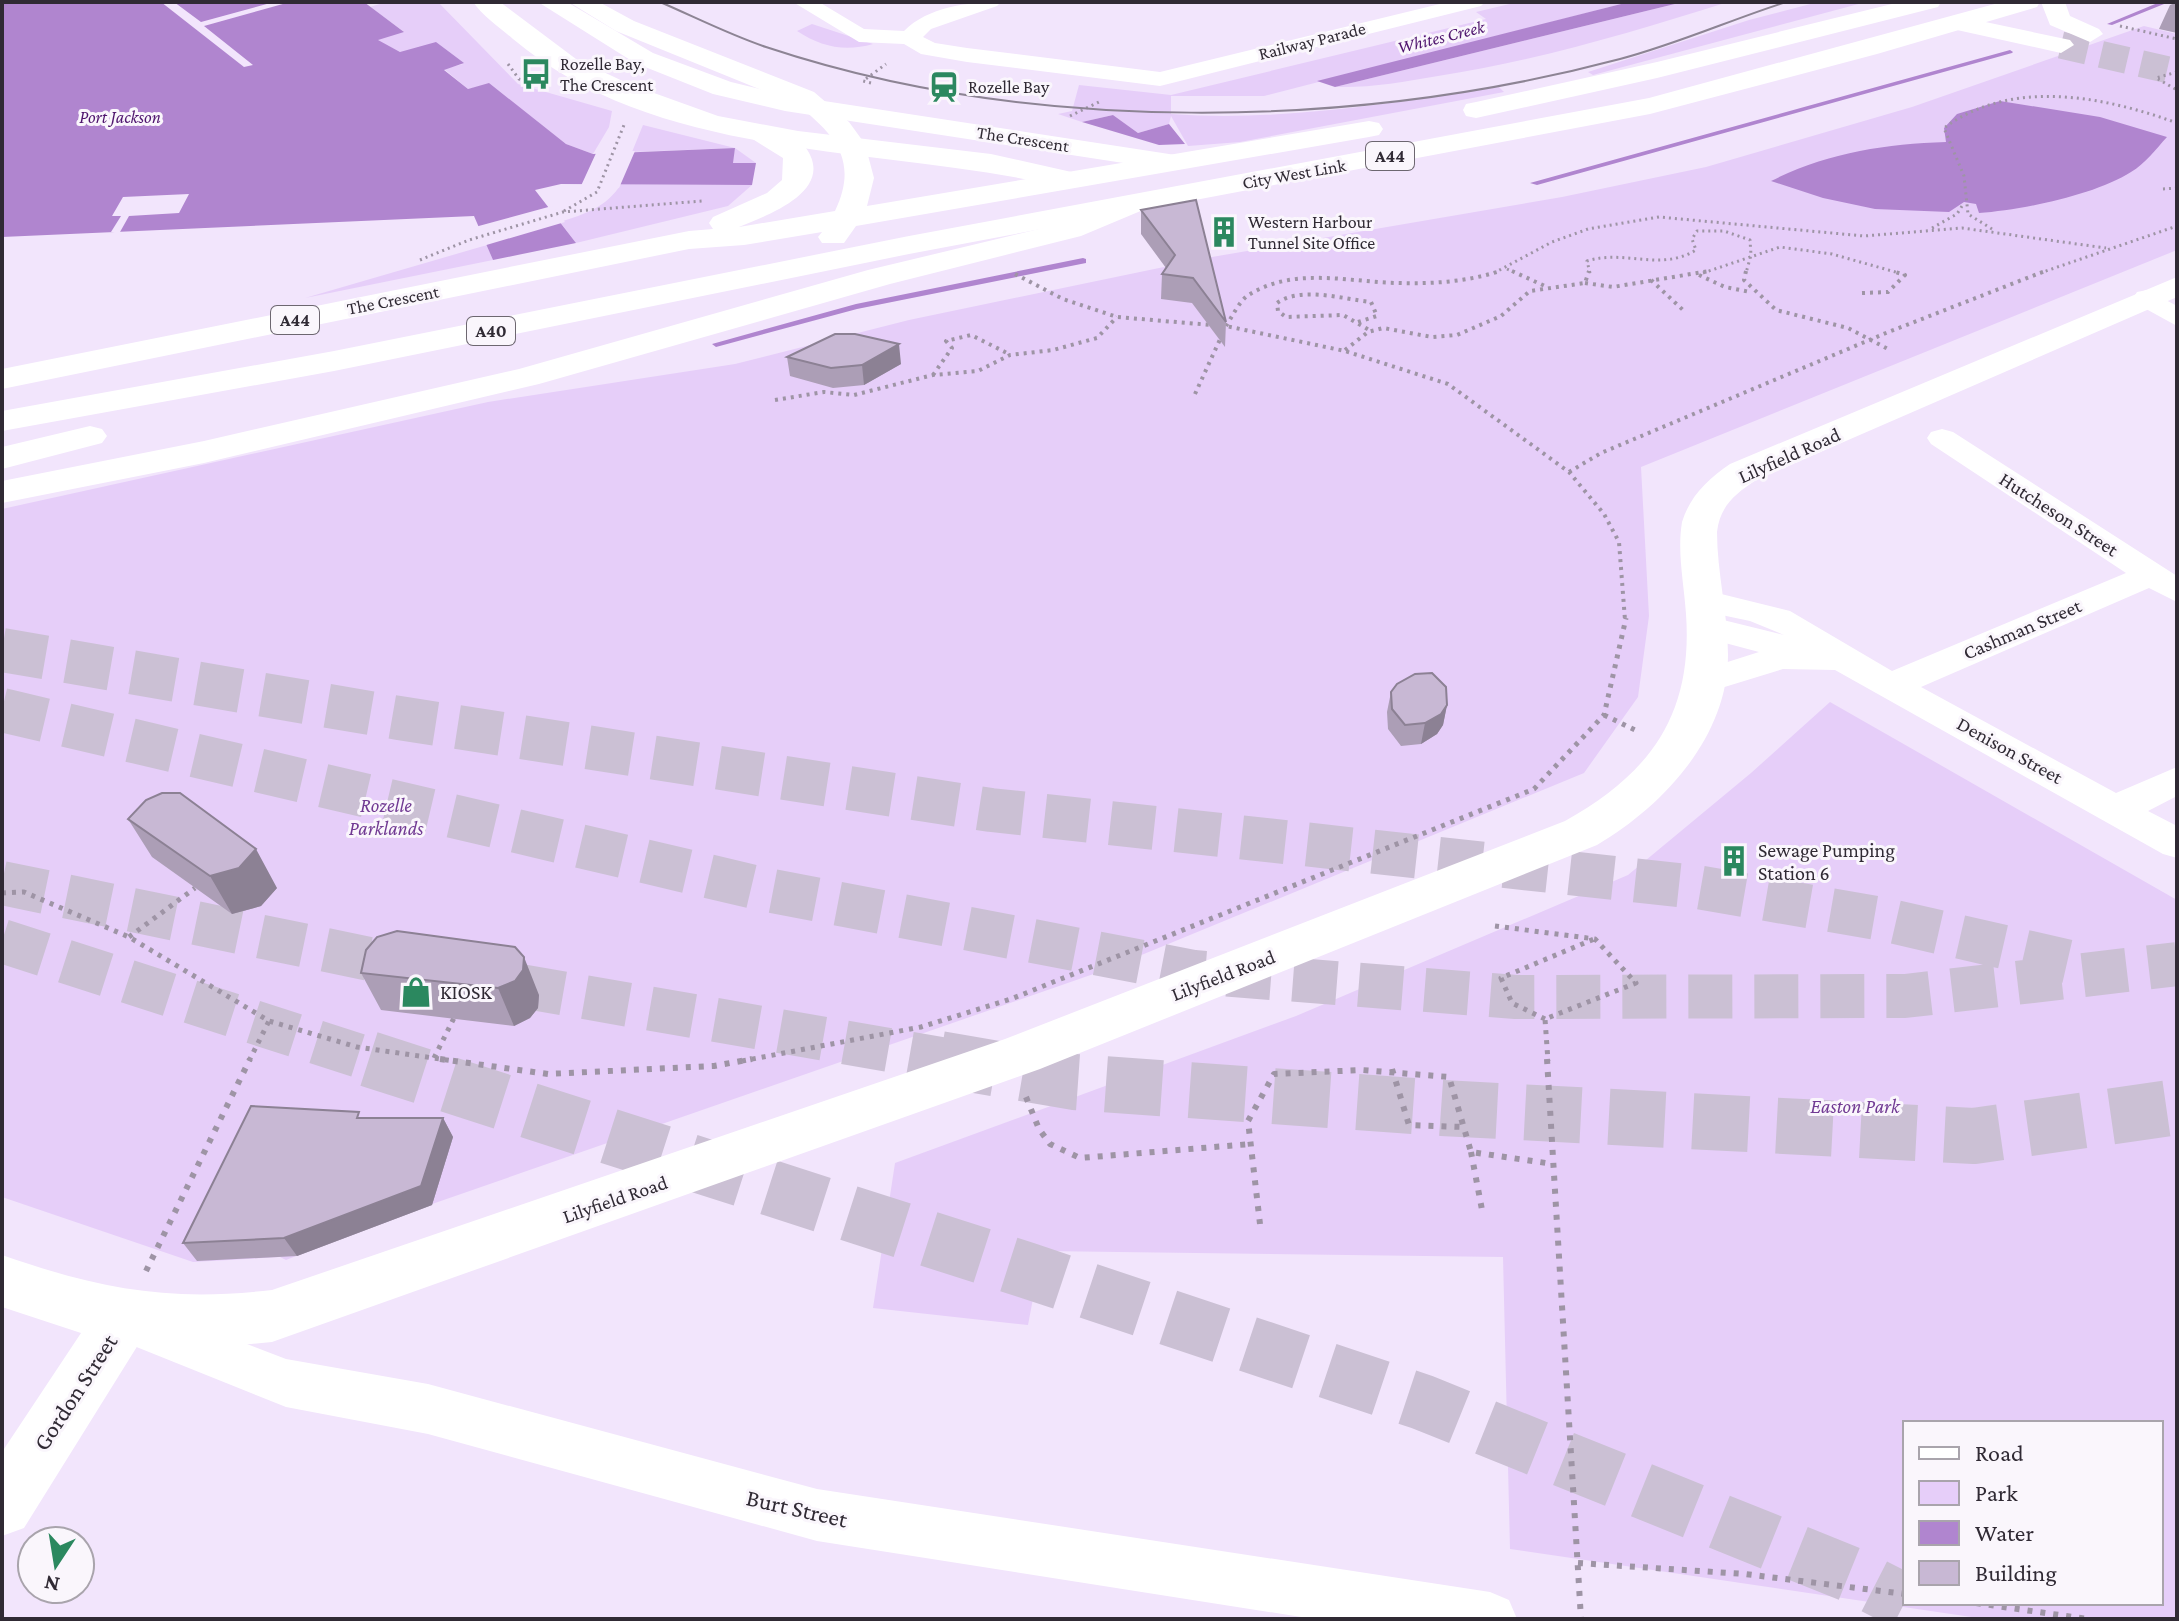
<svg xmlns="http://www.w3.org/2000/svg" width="2179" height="1621" font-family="'Crimson Pro',serif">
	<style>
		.green { fill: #e6cef9; fill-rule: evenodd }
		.water { fill: #b085cf }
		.pier { fill: #f2e5fc }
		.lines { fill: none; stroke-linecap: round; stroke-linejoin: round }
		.stream { fill: #b085cf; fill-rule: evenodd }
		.motorway-tunnel-far2 { stroke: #cbc0d4; stroke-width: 27; stroke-dasharray: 27 14; stroke-linecap: butt }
		.motorway-tunnel-far1 { stroke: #cbc0d4; stroke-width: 44; stroke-dasharray: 44 22; stroke-linecap: butt }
		.motorway-tunnel { stroke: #cbc0d4; stroke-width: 56; stroke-dasharray: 56 28; stroke-linecap: butt }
		.path-far3 { stroke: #9e94a5; stroke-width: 3; stroke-dasharray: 2 4; stroke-linecap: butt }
		.path-far2 { stroke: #9e94a5; stroke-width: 4; stroke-dasharray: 3 5; stroke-linecap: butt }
		.path-far1 { stroke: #9e94a5; stroke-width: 5; stroke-dasharray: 4 6; stroke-linecap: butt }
		.path { stroke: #9e94a5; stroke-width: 6; stroke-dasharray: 5 8; stroke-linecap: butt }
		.minor { fill: #fff; fill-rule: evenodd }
		.secondary { fill: #fff; fill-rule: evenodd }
		.primary { fill: #fff; fill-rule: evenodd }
		.trunk { fill: #fff; fill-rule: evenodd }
		.motorway { fill: #fff; fill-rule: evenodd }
		.tram { stroke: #8d8494; stroke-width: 2 }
		.wall { fill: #ac9eb6 }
		.shaded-wall { fill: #8c8194 }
		.building { fill: #c8b8d4; stroke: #8c8194; stroke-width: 2 }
		.labels { text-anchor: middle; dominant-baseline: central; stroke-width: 6; stroke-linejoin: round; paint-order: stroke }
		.far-water-label { font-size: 18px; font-style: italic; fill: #4f156e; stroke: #faf6fc }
		.far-street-label { font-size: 18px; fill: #302a34; stroke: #faf6fc }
		.far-poi-label { font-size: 18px; fill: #302a34; stroke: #faf6fc; text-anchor: start }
		.shield { fill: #faf6fc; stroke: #6d6770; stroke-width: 2 }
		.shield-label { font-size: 18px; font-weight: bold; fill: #302a34 }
		.street-label { font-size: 20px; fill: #302a34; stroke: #faf6fc }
		.park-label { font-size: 20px; font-style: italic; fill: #713a93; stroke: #faf6fc }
		.poi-label { font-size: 20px; fill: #302a34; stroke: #faf6fc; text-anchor: start }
		.near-street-label { font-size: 24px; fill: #302a34; stroke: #faf6fc }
	</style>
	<rect width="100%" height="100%" fill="#f2e5fc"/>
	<!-- green -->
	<path class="green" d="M386,2H438L518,84L612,111L609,127L593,154L566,144L489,84L468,89L444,69L463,64L400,52L376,40L403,31L370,7Z
		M1518,2H1629L1264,96H1171V114C1279,122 1392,103 1499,87L1504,92L1240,142L1188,146L1171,116L1169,124L1138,133L1113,115L1082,122L1058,114L1072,111L1079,85L1171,95L1486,19L1476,12Z
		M1683,2H1728C1632,32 1537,61 1438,76C1403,82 1370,88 1335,87Z
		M1818,2H1866L1593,75L1588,72L1749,20Z
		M812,24L873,44C845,52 821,47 797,31Z
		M2144,26L2177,34V250L1641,467L1649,616L1638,697L1584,773L1105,970L386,1220L286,1260L280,1257L193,1262L2,1197V509L488,402L735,364L909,320L1212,257L1562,197L1706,167L1912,107Z
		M643,125L735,148L756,163H732L735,148L632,152Z
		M621,184L752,185L728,206L576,243L560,222C585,214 607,207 621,184Z
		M487,245L493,260L305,298Z
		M1830,702L2177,900V1619H1985L1510,1549L1503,1257L1042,1251L1028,1325L873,1308L895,1163L1296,1016L1628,875L1751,773ZM1905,1423H2161V1603H1905Z"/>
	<!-- water -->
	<path class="water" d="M2,2H364L404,32L378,40L400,52L436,42L464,63L444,70L468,89L489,83L566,144L593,154L735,148L733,163H756L752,185L561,184L535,190L576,243L493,260L474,216L2,237Z
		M1629,2H1683L1335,87L1317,81Z
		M2000,101L2100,117L2167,137C2156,149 2145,164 2131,172C2095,195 2022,210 1979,213L1976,204L1964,202L1949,212L1875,209L1823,198L1771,181C1827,153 1884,144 1946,142L1944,128L1957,114Z
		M1113,115L1138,133L1169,124L1185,144L1159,145L1082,122Z"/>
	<!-- pier -->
	<path class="pier" d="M161,2H174L201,22L274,2H290L204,26L253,65L244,67Z
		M597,151H635L619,188H580Z
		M189,194L179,213L129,216L120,232H111L121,216H112L123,197Z
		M552,206L565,222L483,246L475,227Z"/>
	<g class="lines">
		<!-- stream -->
		<path class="stream" d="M2160,2H2169L2112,25L2107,24Z
			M2010,50L2013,52L2012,53L1537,185L1530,183Z
			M1083,258L1086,259V263L857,309L716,347L712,344L856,304Z"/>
		<!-- motorway-tunnel-far2 -->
		<path class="motorway-tunnel-far2" d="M2061,45L2177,72"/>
		<!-- motorway-tunnel-far1 -->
		<path class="motorway-tunnel-far1" d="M2,650L399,718L991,810L1697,887L1882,919L2083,965
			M2,710L767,890L1194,972L1516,997L1905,996L2177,964
			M2,883L394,964L952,1061
			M2,941L375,1061"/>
		<!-- motorway-tunnel -->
		<path class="motorway-tunnel" d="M369,1059L1026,1270L1422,1402L1852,1575L1905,1602
			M940,1059L1074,1082L1442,1108L1974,1136L2177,1107"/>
		<!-- path-far3 -->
		<path class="path-far3" d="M2120,26L2177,39
			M508,64L519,79L538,84
			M2177,72L2156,78L2177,90
			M871,83L863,81L886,64
			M1070,116L1101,101
			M2163,189L2177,188
			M564,211L597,192L624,125
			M1932,228L1957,214L1964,203
			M1992,229L1968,214L1964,176L1944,128C2011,78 2103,96 2177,123
			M420,260L469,240L563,212L702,201
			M1507,269L1516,273
			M1494,273L1552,242L1588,229L1659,217L1864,236L1962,228L2106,248
			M1590,273L1587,261C1625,249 1660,272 1696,250L1692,239L1697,231H1724L1750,240L1751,255L1746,273
			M1703,273L1780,247L1832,254L1899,273
			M2040,273L2177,226"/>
		<!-- path-far2 -->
		<path class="path-far2" d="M1512,271L1547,287
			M1746,271L1744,280L1776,310L1848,328L1888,349
			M1015,274L1063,299L1117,317L1211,325
			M1699,275L1725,287L1750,292
			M1651,280L1683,310
			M1585,283L1613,287L1709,271
			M1862,293L1888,292L1905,275L1892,271
			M1358,322L1377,316L1371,302C1343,299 1301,286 1277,303L1278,311L1286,317L1343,315L1371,331
			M1221,325L1345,351L1448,384L1569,472L1604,514L1619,542L1625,620
			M1226,326C1232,317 1239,302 1247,296C1293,266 1348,282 1397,283C1432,284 1466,282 1500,271
			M1345,350L1368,332L1383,328L1432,337L1457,335L1501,316L1530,291L1585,283L1589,271
			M933,375L952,348L946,341L971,335L1009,354
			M1195,394L1222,335
			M775,400L824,392L854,395L933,375L978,371L1010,355L1053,350L1097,338L1117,317
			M1569,472L1601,453L1886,333L2045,271"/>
		<!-- path-far1 -->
		<path class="path-far1" d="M1604,715L1639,732
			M2,893L24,892L129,937L269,1021L357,1047L454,1061
			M1495,926L1595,939L1636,983L1545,1019L1548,1061
			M129,937L195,888
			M1545,1019L1512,1003L1501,978L1594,939
			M434,1058L454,1018
			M249,1061L269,1021
			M742,1061L921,1027L1011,999L1534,789L1604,715L1626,618"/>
		<!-- path -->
		<path class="path" d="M440,1059L548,1074L714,1066L752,1059
			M1547,1059L1581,1619
			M1392,1069L1409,1125L1463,1127
			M1026,1097L1039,1129L1050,1144L1080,1158L1251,1144
			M1471,1152L1483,1215
			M1260,1224L1248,1121L1274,1074L1362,1070L1449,1077L1471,1152L1553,1164
			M146,1271L250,1059
			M1578,1563L1745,1574L1905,1594
			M1976,1603L2087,1619"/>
		<!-- minor -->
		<path class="minor" d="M793,2H819L864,29L904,31C928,7 967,2 1001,2L997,6L931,29L923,37L935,43L967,48L1160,72L1448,2H1485L1481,6L1160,86L967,62L921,54L904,44L859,42Z
			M2147,290L2177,306V326L2137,304L2133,298L2137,292Z
			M1942,429L1953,432L2177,576V602L2149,588L1921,687L2116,793L2177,767V796L2148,811L2177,826V858L2163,854L1835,670L1783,669L1705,693L1693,689L1687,681L1693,673L1759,652L1695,635L1690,627L1695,619L1707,616L1784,635L1750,621L1693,609L1688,601L1693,593L1705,590L1790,611L1892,671L2126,573L1931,444L1927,438L1931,432Z
			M151,1307L286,1359L428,1384L817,1489L1490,1592L1509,1600L1517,1619H1314L817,1541L428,1434L286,1407L134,1346L127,1330L134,1314Z"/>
		<!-- secondary -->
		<path class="secondary" d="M2177,277V297L1756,480C1735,494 1720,506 1717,532C1717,573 1728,613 1728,655C1728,737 1663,806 1597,845L1040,1069L272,1342L198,1349L138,1345L24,1528L2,1536V1452L81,1333L2,1307V1255C100,1289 168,1302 272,1290L1005,1039L1565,821C1651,773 1693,714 1686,614C1684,583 1677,553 1682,522C1690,496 1708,479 1730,464Z"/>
		<!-- primary -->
		<path class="primary" d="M473,2H500L576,59L629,84L718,116L798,131L991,154L1076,173L1080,179L1076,185L1066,188C887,144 663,165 513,39C500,28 483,16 473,2Z
			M538,2H567L653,53L731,82L785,95L1169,154L1179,156L1183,162L1179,168L1169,170L785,111L713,94L635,63Z"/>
		<!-- trunk -->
		<path class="trunk" d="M569,2H599L634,21L814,92L849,122L865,144L874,178L867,206L1369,121L1379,123L1383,129L1379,135L1369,137L856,226L844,243H822L818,237L822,232L744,245L689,249L2,389V369L689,231L713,229L709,223L713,217L767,193L782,180L783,158L743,133L747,127H767L806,148C836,191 768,215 739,227L835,211C859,161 835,134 796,104L616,31Z
			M1900,2H1941L1938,7L1657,78L1476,118L1466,116L1463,110L1466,104L1476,102L1657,62Z
			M2002,2H2040L2037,7L1877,54L1650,114L909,254L334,371L2,431V411L334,351L909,236L1649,98Z"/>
		<!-- motorway -->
		<path class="motorway" d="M2041,2H2065L2070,16L2099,29L2103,34L2090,42L2050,25Z
			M1957,16L2070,40L2074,45L2061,53L1948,28L1945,23L1948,18Z
			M1133,195L1143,198L1148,204L1143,210L1081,236L890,284L539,384L204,463L2,503V481L204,441L519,369L868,270L1060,224Z
			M90,426L102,429L107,436L102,443L2,469V447Z"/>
		<!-- tram -->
		<path class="tram" d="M660,2C695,17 730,35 766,47C1030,135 1352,130 1620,59C1677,44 1730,20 1786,2"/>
	</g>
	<!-- wall -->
	<path class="wall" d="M2177,2V33L2159,29L2170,5Z
		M1141,210L1226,322L1225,347L1192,303L1161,299L1162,274L1166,268L1141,234Z
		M787,357L901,364L864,385L833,388L790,376Z
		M1391,692L1447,705L1443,725L1437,734L1421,744L1401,746L1388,729L1387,712Z
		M128,819L277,888L261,906L232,914L152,857Z
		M366,950L539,995L538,1008L530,1018L514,1026L381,1010L361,973Z
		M363,1118H443L453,1137L432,1205L297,1256L197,1261L183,1243Z"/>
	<!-- shaded-wall -->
	<path class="shaded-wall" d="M899,344L901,364L864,385L862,365Z
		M1447,705L1443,725L1437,734L1421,744L1425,723Z
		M256,849L277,888L261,906L232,914L210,876Z
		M524,957L539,995L538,1008L530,1018L514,1026L498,988Z
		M443,1118L453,1137L432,1205L297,1256L284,1238Z"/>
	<!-- building -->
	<path class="building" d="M1196,200L1226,322L1193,278L1162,274L1175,255L1141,210Z
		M835,334H855L899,344L862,365L831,368L787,357Z
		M1432,673L1446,687L1447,705L1441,714L1425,723L1405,725L1392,709L1391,692L1397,684L1415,674Z
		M162,793H180L256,849L239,868L210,876L128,819L146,800Z
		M397,931L515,947L524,957L523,970L515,981L498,988L361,973L366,950L377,937Z
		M251,1106L359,1112L357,1118H443L421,1186L284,1238L183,1243Z"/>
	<!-- icons -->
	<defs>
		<symbol id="bus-bare" viewBox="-9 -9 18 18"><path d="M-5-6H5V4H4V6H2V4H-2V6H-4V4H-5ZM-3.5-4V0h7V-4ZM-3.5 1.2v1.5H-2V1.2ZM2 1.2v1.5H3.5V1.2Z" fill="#2b885f" stroke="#faf6fc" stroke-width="2.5" paint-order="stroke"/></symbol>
		<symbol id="station-bare" viewBox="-9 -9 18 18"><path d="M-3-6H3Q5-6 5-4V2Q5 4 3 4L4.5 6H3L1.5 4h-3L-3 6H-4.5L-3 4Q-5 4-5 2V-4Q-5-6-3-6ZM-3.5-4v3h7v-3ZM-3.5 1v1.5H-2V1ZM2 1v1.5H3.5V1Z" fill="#2b885f" stroke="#faf6fc" stroke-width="2.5" paint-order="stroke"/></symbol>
		<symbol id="building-bare" viewBox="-9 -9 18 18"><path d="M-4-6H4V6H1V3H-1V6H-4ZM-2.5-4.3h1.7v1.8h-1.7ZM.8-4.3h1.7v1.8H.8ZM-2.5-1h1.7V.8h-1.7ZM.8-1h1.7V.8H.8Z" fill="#2b885f" stroke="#faf6fc" stroke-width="2.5" paint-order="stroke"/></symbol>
		<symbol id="shop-bare" viewBox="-9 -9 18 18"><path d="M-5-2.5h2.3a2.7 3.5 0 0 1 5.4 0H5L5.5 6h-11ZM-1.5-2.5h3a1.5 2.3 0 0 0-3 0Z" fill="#2b885f" stroke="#faf6fc" stroke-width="2.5" paint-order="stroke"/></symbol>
	</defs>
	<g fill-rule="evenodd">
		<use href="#bus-bare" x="514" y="52" width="44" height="44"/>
		<use href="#station-bare" x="922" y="65" width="44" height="44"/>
		<use href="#building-bare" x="1202" y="210" width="44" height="44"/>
		<use href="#building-bare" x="1712" y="839" width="44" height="44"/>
		<use href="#shop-bare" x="394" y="970" width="44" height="44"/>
	</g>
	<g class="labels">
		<!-- far-water labels -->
		<g class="far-water-label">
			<text transform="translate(1441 37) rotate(-14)">Whites Creek</text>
			<text x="120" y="117">Port Jackson</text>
		</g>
		<!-- far-street labels -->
		<g class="far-street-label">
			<text transform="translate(1312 41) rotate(-14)">Railway Parade</text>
			<text transform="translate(1023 139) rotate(9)">The Crescent</text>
			<text transform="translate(1294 174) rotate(-10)">City West Link</text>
			<text transform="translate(393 300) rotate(-11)">The Crescent</text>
		</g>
		<!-- far-poi labels -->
		<g class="far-poi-label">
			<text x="560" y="64">Rozelle Bay,<tspan x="560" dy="21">The Crescent</tspan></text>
			<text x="968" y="87">Rozelle Bay</text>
			<text x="1248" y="222">Western Harbour<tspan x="1248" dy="21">Tunnel Site Office</tspan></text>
		</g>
		<!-- shield labels -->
		<g class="shield">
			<rect x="1366" y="142" width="48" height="28" rx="6"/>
			<rect x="271" y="306" width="48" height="28" rx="6"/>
			<rect x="467" y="317" width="48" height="28" rx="6"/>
		</g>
		<g class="shield-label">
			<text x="1390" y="156">A44</text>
			<text x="295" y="320">A44</text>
			<text x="491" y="331">A40</text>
		</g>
		<!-- street labels -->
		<g class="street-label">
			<text transform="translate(1789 455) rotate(-24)">Lilyfield Road</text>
			<text transform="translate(2059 514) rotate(33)">Hutcheson Street</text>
			<text transform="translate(2022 629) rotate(-23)">Cashman Street</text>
			<text transform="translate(2010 750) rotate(29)">Denison Street</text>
			<text transform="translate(1223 975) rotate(-21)">Lilyfield Road</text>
			<text transform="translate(615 1199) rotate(-19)">Lilyfield Road</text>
		</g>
		<!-- park labels -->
		<g class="park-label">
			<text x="386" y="805">Rozelle<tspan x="386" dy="23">Parklands</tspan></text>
			<text x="1855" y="1106">Easton Park</text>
		</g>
		<!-- poi labels -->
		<g class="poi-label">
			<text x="1758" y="850">Sewage Pumping<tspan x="1758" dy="23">Station 6</tspan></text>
			<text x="440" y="992">KIOSK</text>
		</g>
		<!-- near-street labels -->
		<g class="near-street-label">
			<text transform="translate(75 1392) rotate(-57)">Gordon Street</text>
			<text transform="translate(797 1508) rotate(13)">Burt Street</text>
		</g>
	</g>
	<!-- border -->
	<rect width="2179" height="1621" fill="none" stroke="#302a34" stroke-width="8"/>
	<!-- legend -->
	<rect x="1903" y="1421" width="260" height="184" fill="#faf6fc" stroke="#a9a4ac" stroke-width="2"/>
	<rect x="1919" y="1447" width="40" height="12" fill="#ffffff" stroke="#a9a4ac" stroke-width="2"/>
	<text x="1975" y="1461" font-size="24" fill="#302a34">Road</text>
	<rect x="1919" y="1481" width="40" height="24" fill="#e6cef9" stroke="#a9a4ac" stroke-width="2"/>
	<text x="1975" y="1501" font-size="24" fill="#302a34">Park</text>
	<rect x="1919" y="1521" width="40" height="24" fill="#b085cf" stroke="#a9a4ac" stroke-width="2"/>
	<text x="1975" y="1541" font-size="24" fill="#302a34">Water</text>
	<rect x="1919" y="1561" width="40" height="24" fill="#c8b8d4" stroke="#a9a4ac" stroke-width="2"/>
	<text x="1975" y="1581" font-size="24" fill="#302a34">Building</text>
	<!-- north arrow -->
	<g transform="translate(56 1565) rotate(192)"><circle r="38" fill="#faf6fc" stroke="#a9a4ac" stroke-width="2"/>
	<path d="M0-6L14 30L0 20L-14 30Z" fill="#2b885f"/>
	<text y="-12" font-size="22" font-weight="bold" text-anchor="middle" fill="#302a34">N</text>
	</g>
</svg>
